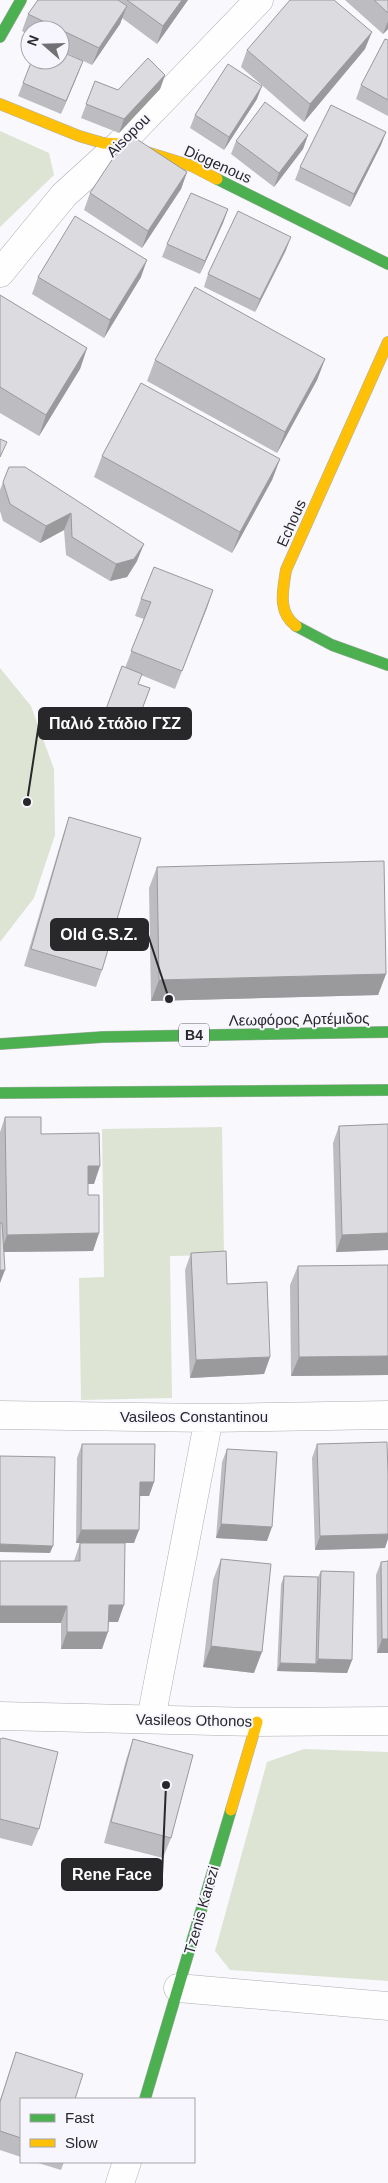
<svg xmlns="http://www.w3.org/2000/svg" width="388" height="2183" font-family="Helvetica,sans-serif">
	<style>
		.green { fill: #dee4d4 }
		.lines { fill: none; stroke-linecap: round; stroke-linejoin: round }
		.street-casing { stroke: #aeadb1; stroke-width: 29 }
		.fast-casing { stroke: #aeadb1; stroke-width: 12 }
		.slow-casing { stroke: #aeadb1; stroke-width: 12 }
		.street { stroke: #fefeff; stroke-width: 28 }
		.fast { stroke: #4caf50; stroke-width: 11 }
		.slow { stroke: #ffc107; stroke-width: 11 }
		.wall { fill: #bdbdc1 }
		.shaded-wall { fill: #9a9a9d }
		.building { fill: #dcdce0; stroke: #9a9a9d }
		.labels { text-anchor: middle; dominant-baseline: central; stroke-width: 4; stroke-linejoin: round; paint-order: stroke }
		.shield { fill: #f7f6ff; stroke: #66666b; stroke-width: 1 }
		.shield-label { font-size: 14px; font-weight: bold; fill: #28282b }
		.street-label { font-size: 15px; fill: #28282b; stroke: #f7f6ff }
		.leader { fill: none; stroke: #28282b; stroke-width: 2 }
		.callout-dot { fill: #28282b; stroke: #f7f6ff; stroke-width: 2 }
		.callout { fill: #28282b; stroke: #28282b; stroke-width: 2 }
		.callout-label { font-size: 16px; text-anchor: middle; font-weight: bold; fill: #fff }
	</style>
	<rect width="100%" height="100%" fill="#f8f8fd"/>
	<!-- green -->
	<path class="green" d="M0,131L49,153L54,175L0,227Z
		M0,668L31,706L54,769L55,835L34,898L0,942Z
		M222,1127L224,1255L170,1256L172,1398L81,1400L79,1278L104,1277L102,1129Z
		M304,1749L388,1752V1981L230,1970L215,1951L267,1762Z"/>
	<g class="lines">
		<defs>
			<path id="street" d="M0,273L64,195L120,144L259,0
				M0,1415L209,1418L388,1415
				M0,1716L257,1722L388,1721
				M151,1719L209,1418
				M178,1988L388,2006
				M120,2183L127,2162"/>
			<path id="fast" d="M0,37L21,0
				M217,179L388,264
				M296,626L332,645L388,665
				M0,1044L103,1037L388,1032
				M0,1093L388,1090
				M145,2099L231,1810"/>
			<path id="slow" d="M0,104L79,136L103,143L120,144L192,166L217,179
				M296,626C277,612 283,590 286,570L388,342
				M231,1810L257,1722"/>
		</defs>
		<!-- street casing -->
		<use href="#street" class="street-casing"/>
		<!-- fast casing -->
		<use href="#fast" class="fast-casing"/>
		<!-- slow casing -->
		<use href="#slow" class="slow-casing"/>
		<!-- street -->
		<use href="#street" class="street"/>
		<!-- fast -->
		<use href="#fast" class="fast"/>
		<!-- slow -->
		<use href="#slow" class="slow"/>
	</g>
	<!-- wall -->
	<path class="wall" d="M38,0H188L157,44L122,18L120,24L92,65L60,50V30H30V35L22,31L28,14Z
		M345,0H388V29L383,34Z
		M388,40V116L356,99L361,85Z
		M365,49L304,122L241,67L247,50Z
		M83,61L61,114L18,96L23,83L51,62Z
		M165,75L160,89L119,133L81,118L95,81L118,90Z
		M257,99L224,150L190,128L195,115Z
		M386,132L381,145L350,207L295,180L300,167Z
		M308,135L303,149L274,187L231,154L236,141Z
		M187,172L181,189L142,248L84,210L90,193Z
		M228,209L223,223L200,274L162,257L167,244Z
		M286,250L255,312L204,287L208,274Z
		M38,277H141L104,338L32,294Z
		M0,295L87,348L80,369L39,436L0,413Z
		M325,359L317,380L277,453L147,381L155,360Z
		M102,456L280,459L272,480L232,553L94,477Z
		M9,467L137,561L127,577L110,581L66,555L64,530L40,543L3,521L0,511V490Z
		M213,590L175,689L141,675L138,684L150,688L133,734L102,722L122,666L125,668L144,619L135,616L141,599Z
		M69,817L102,970L96,987L24,966L63,835Z
		M157,867L386,974L378,995L151,1001L149,888Z
		M5,1117L41,1134L94,1184H88V1195L99,1233L93,1251L4,1252L0,1283V1132Z
		M388,1124V1250L336,1252L333,1143L339,1126Z
		M191,1253L270,1357L264,1374L190,1378L185,1270Z
		M388,1265V1375L291,1376L290,1285L298,1266Z
		M82,1444L154,1482L149,1496H140L134,1543H125L118,1622H109L102,1649H61V1623H0V1561H74L80,1543H76L77,1458Z
		M317,1444L385,1548L315,1550L312,1458Z
		M227,1449L267,1541L216,1538L222,1462Z
		M221,1559L254,1673L203,1667L213,1580Z
		M381,1562L388,1653H377L376,1575Z
		M321,1571L352,1660L347,1673L277,1671L281,1584L284,1576L318,1577Z
		M0,1739L39,1829L32,1846L0,1838Z
		M133,1739L171,1838L163,1858L104,1843L126,1760Z
		M16,2052L21,2099V2157L0,2150V2100Z
		M35,2162H64L61,2170Z"/>
	<!-- shaded-wall -->
	<path class="shaded-wall" d="M182,0H188L157,44L163,26Z
		M127,6L120,24L92,65L99,48Z
		M388,21V29L383,34Z
		M372,32L365,49L304,122L310,104Z
		M83,61L78,74L61,114L66,101Z
		M165,75L160,89L119,133L124,119Z
		M262,86L257,99L224,150L229,137Z
		M386,132L381,145L350,207L354,194Z
		M308,135L303,149L274,187L279,173Z
		M187,172L181,189L142,248L148,231Z
		M228,209L223,223L200,274L205,261Z
		M291,237L286,250L255,312L260,299Z
		M147,260L141,277L104,338L110,320Z
		M87,348L80,369L39,436L46,415Z
		M325,359L317,380L277,453L285,432Z
		M280,459L272,480L232,553L240,532Z
		M71,513L64,530L40,543L46,526Z
		M144,544L137,561L127,577L110,581L116,564Z
		M213,590L207,608L175,689L182,671Z
		M386,974L378,995L151,1001L159,980Z
		M88,1166H100L94,1184H81Z
		M99,1233L93,1251L1,1252L7,1235Z
		M388,1233V1250L336,1252L342,1235Z
		M0,1270H5L0,1283Z
		M388,1356V1375L291,1376L299,1357Z
		M270,1357L264,1374L190,1378L196,1360Z
		M140,1482H154L149,1496H135Z
		M221,1524L272,1527L267,1541L216,1538Z
		M81,1530H139L134,1543H76Z
		M388,1534V1539L385,1548L315,1550L320,1536Z
		M0,1544L53,1546L50,1553L0,1552Z
		M109,1605H124L118,1622H102Z
		M0,1606H67L61,1623H0Z
		M67,1632H108L102,1649H61Z
		M382,1639H388V1653H377Z
		M211,1646L262,1652L254,1673L203,1667Z
		M318,1659L352,1660L347,1673L277,1671L280,1663L316,1664Z"/>
	<!-- building -->
	<path class="building" d="M38,0H118L127,6L99,48L28,14Z
		M127,0H182L163,26Z
		M290,0H334L372,32L310,104L247,50Z
		M374,0H388V13Z
		M385,39L388,40V100L361,85Z
		M60,51L83,61L66,101L23,83L32,60H46L51,62L52,60H60Z
		M148,58L165,75L124,119L86,104L95,81L118,90Z
		M228,64L262,86L229,137L195,115Z
		M265,102L308,135L279,173L236,141Z
		M331,105L386,132L354,194L300,167Z
		M129,134L187,172L148,231L90,193Z
		M191,193L228,209L205,261L167,244Z
		M238,211L291,237L260,299L208,274Z
		M75,216L147,260L110,320L38,277Z
		M195,287L325,359L285,432L155,360Z
		M0,295L87,348L46,415L0,387Z
		M141,383L280,459L240,532L102,456Z
		M0,439L7,442L0,457Z
		M9,467H25L144,544L134,559L116,564L72,537L71,513L46,526L10,504L3,482Z
		M154,567L213,590L182,671L131,651L151,602L141,599Z
		M122,666L142,674L138,684L150,688L138,720L106,709Z
		M69,817L141,838L102,970L31,949Z
		M384,861L386,974L159,980L157,867Z
		M5,1117H41V1134L99,1133L100,1166H88V1195H99V1233L7,1235Z
		M388,1124V1233L342,1235L339,1126Z
		M0,1223H2L5,1270H0Z
		M226,1251L227,1284L267,1282L270,1357L196,1360L191,1253Z
		M388,1265V1356L299,1357L298,1266Z
		M387,1442L388,1475V1534L320,1536L317,1444Z
		M82,1444H155L154,1482H140L139,1530H81Z
		M227,1449L277,1452L272,1527L221,1524Z
		M0,1456L55,1457L53,1546L0,1544Z
		M80,1543H125L124,1605H109L108,1632H67V1606H0V1561H80Z
		M221,1559L271,1564L262,1652L211,1646Z
		M388,1561V1639H382L381,1562Z
		M321,1571L354,1572L352,1660L318,1659Z
		M284,1576L318,1577L316,1664L280,1663Z
		M3,1738L58,1752L39,1829L0,1819V1739Z
		M133,1739L193,1755L171,1838L111,1822Z
		M16,2052L83,2074L75,2099H21V2138L0,2131V2102Z"/>
	<g class="labels">
		<!-- shield labels -->
		<rect class="shield" x="179" y="1023.5" width="30" height="23" rx="4"/>
		<g class="shield-label">
			<text x="194" y="1035">B4</text>
		</g>
		<!-- street labels -->
		<g class="street-label">
			<text transform="translate(128 135) rotate(-45)">Aisopou</text>
			<text transform="translate(218 164) rotate(24)">Diogenous</text>
			<text transform="translate(291 523) rotate(-66)">Echous</text>
			<text transform="translate(299 1019) rotate(-1)">Λεωφόρος Αρτέμιδος</text>
			<text x="194" y="1416">Vasileos Constantinou</text>
			<text transform="translate(194 1720) rotate(1)">Vasileos Othonos</text>
			<text transform="translate(201 1910) rotate(-74)">Tzenis Karezi</text>
		</g>
	</g>
	<!-- callouts -->
	<path class="leader" d="M27 802L39 723M169 999L148 935M166 1785L162 1875"/>
	<g class="callout-dot">
		<circle cx="27" cy="802" r="5"/>
		<circle cx="169" cy="999" r="5"/>
		<circle cx="166" cy="1785" r="5"/>
	</g>
	<g class="callout">
		<rect x="39" y="708" width="152" height="31" rx="5"/>
		<rect x="51" y="919" width="97" height="31" rx="5"/>
		<rect x="62" y="1859" width="100" height="31" rx="5"/>
	</g>
	<g class="callout-label">
		<text x="115" y="729">Παλιό Στάδιο ΓΣΖ</text>
		<text x="99" y="940">Old G.S.Z.</text>
		<text x="112" y="1880">Rene Face</text>
	</g>
	<!-- legend -->
	<rect x="20" y="2098" width="175" height="65" fill="#f7f6ff" stroke="#a4a4aa"/>
	<rect x="30" y="2114" width="25" height="8" fill="#4caf50" stroke="#a4a4aa"/>
	<text x="65" y="2123" font-size="15" fill="#28282b">Fast</text>
	<rect x="30" y="2139" width="25" height="8" fill="#ffc107" stroke="#a4a4aa"/>
	<text x="65" y="2148" font-size="15" fill="#28282b">Slow</text>
	<!-- north arrow -->
	<g transform="translate(45 45) rotate(290)"><circle r="24" fill="#f7f6ff" stroke="#a4a4aa"/>
	<path d="M0-4L9 19L0 12L-9 19Z" fill="#717174"/>
	<text y="-8" font-size="14" font-weight="bold" text-anchor="middle" fill="#28282b">N</text>
	</g>
</svg>
